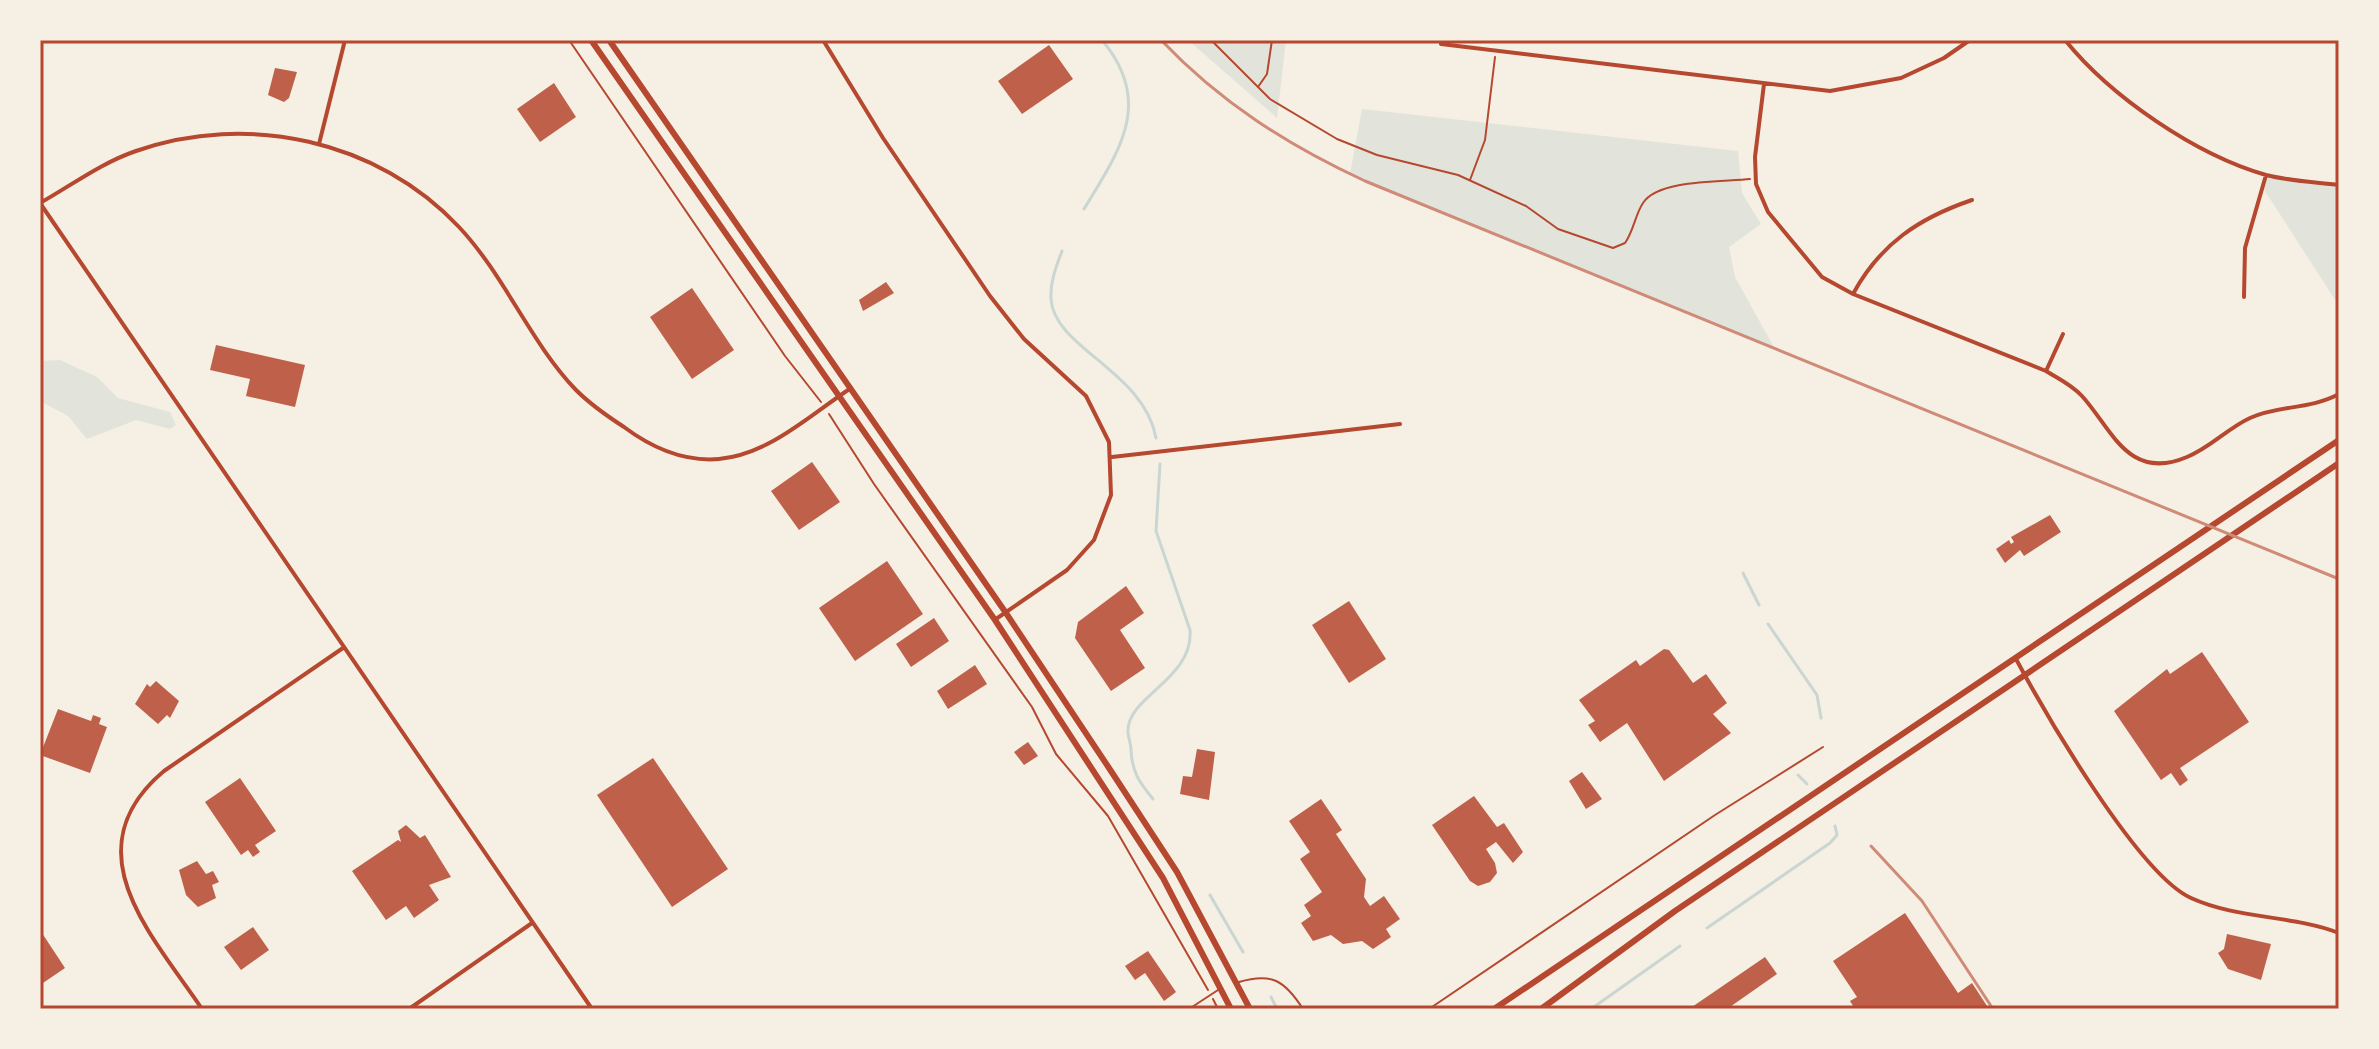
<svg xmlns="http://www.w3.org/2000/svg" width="2379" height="1049" font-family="Cabin,sans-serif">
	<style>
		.green { fill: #e2e4dc }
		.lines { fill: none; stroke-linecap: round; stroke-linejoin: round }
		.stream { stroke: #c9d6d2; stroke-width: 3 }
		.building { fill: #bf614a }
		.path { stroke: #b5482f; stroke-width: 2 }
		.service { stroke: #b5482f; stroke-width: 2 }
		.minor { stroke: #b5482f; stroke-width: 4 }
		.secondary { stroke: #b5482f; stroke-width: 6 }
		.primary { stroke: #b5482f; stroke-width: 6 }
		.rail { stroke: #cf8b77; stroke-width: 3 }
		.neatline { fill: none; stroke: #b5482f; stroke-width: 3 }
	</style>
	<rect width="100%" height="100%" fill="#f6efe4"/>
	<!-- green -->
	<path class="green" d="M1188,40H1286L1277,118Z
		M1362,109L1738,151L1742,193L1761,224L1729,247L1735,277L1775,349L1350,174Z
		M2266,175L2339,185V306L2263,188Z
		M60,360L97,377L118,398L170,412L176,425L170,429L136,420L87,439L68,416L40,401V361Z"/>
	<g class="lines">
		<!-- stream -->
		<path class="stream" d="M1084,209C1120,150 1154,102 1102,40
			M1062,251C1056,267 1050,282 1051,299C1054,348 1144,371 1156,438
			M1743,573L1759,605
			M1768,624L1817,695L1821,718
			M1798,775L1807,784
			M1153,799C1139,782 1132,772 1131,750C1131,744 1128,737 1128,732C1126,697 1194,679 1190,630L1156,531L1160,464
			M1210,895L1243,952
			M1707,928L1830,843L1837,835L1835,826
			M1271,997L1277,1009
			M1591,1009L1680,946"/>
	</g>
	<!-- building -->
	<path class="building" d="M1049,45L1073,79L1022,114L998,81Z
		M275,68L297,72L289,98L284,102L268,95Z
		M554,83L576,117L540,142L517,109Z
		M886,282L894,293L863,311L859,300Z
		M692,288L734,350L692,379L650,317Z
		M216,345L305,365L295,407L246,396L250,379L210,370Z
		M812,462L840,502L799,530L771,491Z
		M2050,515L2061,532L2024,556L2020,550L2005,563L1996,549L2009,540L2011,544L2014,542L2011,537Z
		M887,561L923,614L855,661L819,608Z
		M1126,586L1144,613L1120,630L1145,668L1111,691L1075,638L1078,622Z
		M1349,601L1386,659L1349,683L1312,625Z
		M934,618L949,641L911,667L896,644Z
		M1664,649L1669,650L1693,683L1706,674L1727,703L1713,714L1731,733L1664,781L1627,723L1600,742L1588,725L1595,721L1579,700L1636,660L1640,666Z
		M2202,652L2249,722L2180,768L2188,780L2180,786L2171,773L2161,780L2114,711L2167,669L2170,674Z
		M975,665L987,684L948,709L937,691Z
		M156,681L179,701L170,718L167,715L158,724L135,704L147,684L150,687Z
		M58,709L91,721L93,715L101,718L99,724L107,727L90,773L40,755Z
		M1028,742L1038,756L1024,765L1014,752Z
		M1197,749L1215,752L1209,800L1180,794L1183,776L1192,777Z
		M653,758L728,869L672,907L597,795Z
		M1582,772L1602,799L1586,809L1569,781Z
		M240,778L276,831L255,845L260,852L253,857L248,850L241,855L205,802Z
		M1474,796L1497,827L1504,823L1523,852L1513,863L1496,842L1486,849L1495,863L1497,873L1490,882L1478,886L1470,881L1432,825Z
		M1321,799L1342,830L1336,834L1366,879L1364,897L1370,906L1384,896L1400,919L1386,929L1391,937L1373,949L1362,941L1343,944L1331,935L1313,941L1301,923L1311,916L1304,905L1322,892L1300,859L1310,852L1289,821Z
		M406,825L420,838L425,835L451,877L429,885L439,900L414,918L406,906L386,920L352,871L398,840L401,842L398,831Z
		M197,861L206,874L213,871L219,882L212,885L216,898L198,907L186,895L179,870Z
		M1905,913L1958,993L1972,983L1989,1009H1855L1850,1001L1857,997L1833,961Z
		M253,927L269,950L241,970L224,947Z
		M40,930L65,968L43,983L40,978Z
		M2227,934L2271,944L2261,980L2228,969L2218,953L2224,949Z
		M1148,951L1176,992L1164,1001L1145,973L1135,980L1125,966Z
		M1765,957L1777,974L1727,1009H1689Z"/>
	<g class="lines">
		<!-- path -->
		<path class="path" d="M569,40L785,356L821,402
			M1211,40L1270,99L1337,139L1377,155L1458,175L1526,206L1558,229L1613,248L1625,243C1634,230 1635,215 1643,203C1658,179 1723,182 1750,179
			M1258,87L1267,74L1272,40
			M1470,180L1485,140L1495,57
			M829,414L874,484L1032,707L1056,754L1108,816L1208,990
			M1213,999L1218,1009"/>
		<!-- service -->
		<path class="service" d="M1239,982C1272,972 1285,981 1303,1009
			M1189,1009L1218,990
			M1429,1009L1715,815L1823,747"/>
		<!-- minor -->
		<path class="minor" d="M823,40L883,138L990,296L1024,339L1086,396L1109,442L1111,495L1094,540L1067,570L996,619
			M1442,40L1441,44L1830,91L1901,78L1944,58L1970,40
			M2065,40C2111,97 2196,155 2266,175C2289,181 2315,182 2339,185
			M1764,84L1755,157L1756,184L1768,212L1822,277L1853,294L2046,371C2059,379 2072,385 2082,396C2112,429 2128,482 2187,457C2210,448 2228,428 2250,418C2278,405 2309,410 2339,394
			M319,144L345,40
			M40,203C72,185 101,163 136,151C247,112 378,140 459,227C505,276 530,342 576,390C590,404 607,416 624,427C652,448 683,462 719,459C770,454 810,415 851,388
			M40,203L592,1009
			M1853,294C1880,244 1919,218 1972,200
			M2244,297L2245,248L2266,175
			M2046,371L2063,334
			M1112,457L1400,424
			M2016,659C2045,713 2138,874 2191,898C2237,919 2292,915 2339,933
			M202,1009C152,935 70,850 164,771L343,648
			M409,1009L532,923"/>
		<!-- secondary -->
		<path class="secondary" d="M591,40L995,620L1163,878L1231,1009
			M609,40L1006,613L1109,768L1177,872L1250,1009"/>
		<!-- primary -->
		<path class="primary" d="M1494,1009L2339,440
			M1541,1009L1675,911L2339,463"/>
		<!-- rail -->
		<path class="rail" d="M1161,40C1220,102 1287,145 1365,181L2339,579
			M1871,846L1922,901L1993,1009"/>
	</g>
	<!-- border -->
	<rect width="2379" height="1049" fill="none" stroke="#f6efe4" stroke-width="84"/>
	<rect x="42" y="42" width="2295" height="965" class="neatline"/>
</svg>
